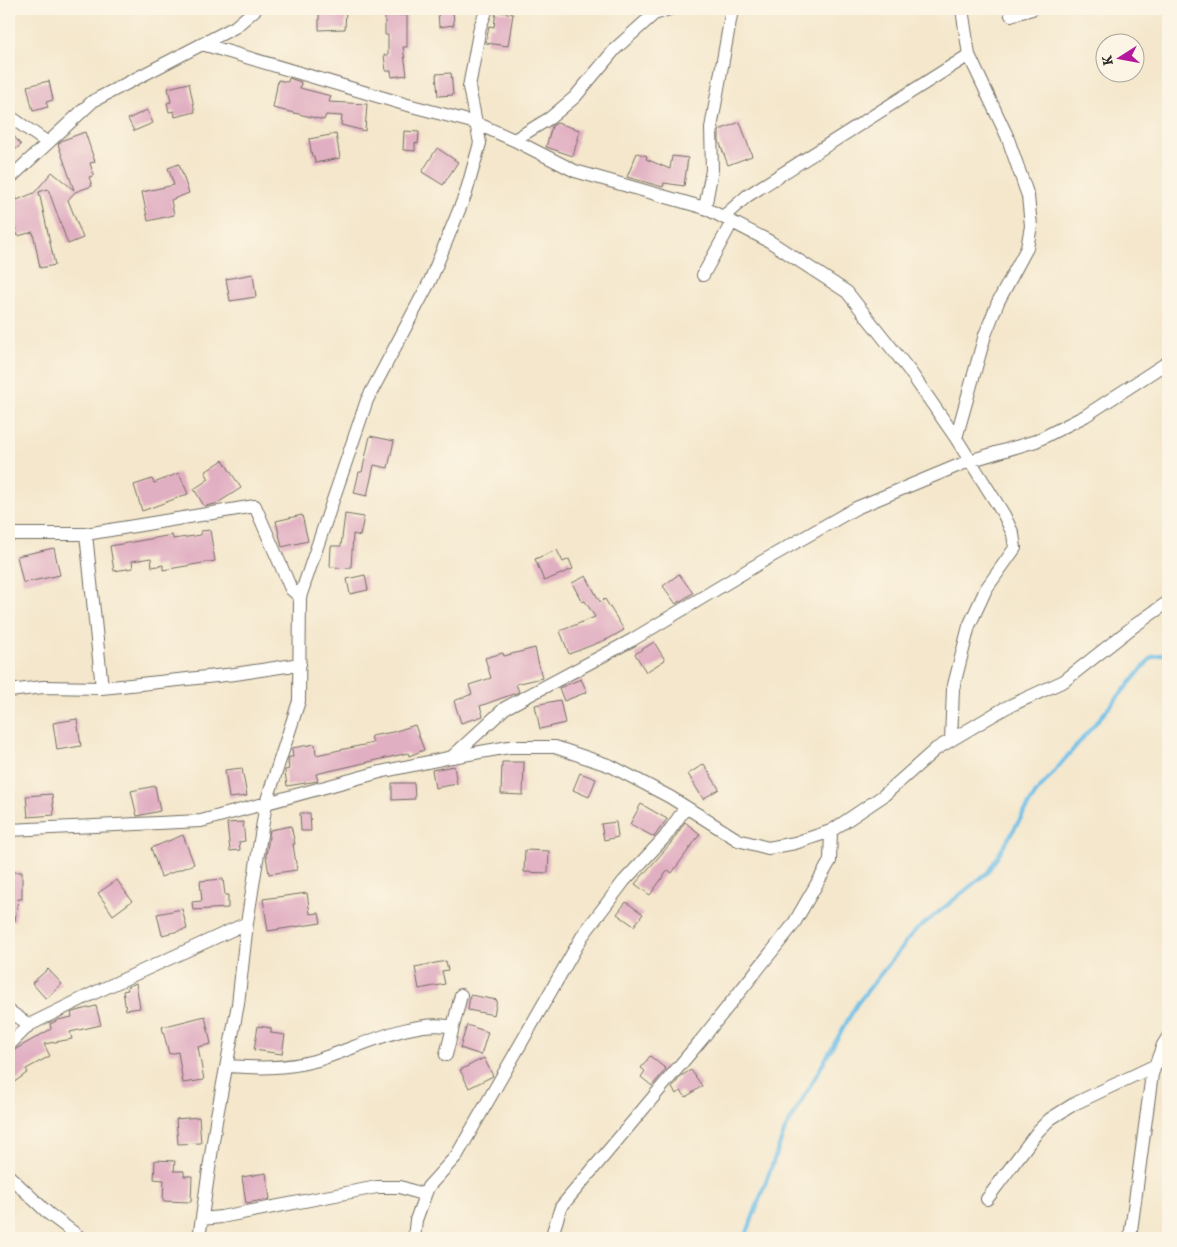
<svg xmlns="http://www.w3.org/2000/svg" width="1177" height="1247" font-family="Vollkorn,serif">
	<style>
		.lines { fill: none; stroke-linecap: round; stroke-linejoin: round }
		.stream { stroke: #6cbee8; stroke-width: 4 }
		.building { fill: #e1afc2 }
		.minor-casing { stroke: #716d63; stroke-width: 14 }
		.minor { stroke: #fff; stroke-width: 12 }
	</style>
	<rect width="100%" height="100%" fill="#fcf5e5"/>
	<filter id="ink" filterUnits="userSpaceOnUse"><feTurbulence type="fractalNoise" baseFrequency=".02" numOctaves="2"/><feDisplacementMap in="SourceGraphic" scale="10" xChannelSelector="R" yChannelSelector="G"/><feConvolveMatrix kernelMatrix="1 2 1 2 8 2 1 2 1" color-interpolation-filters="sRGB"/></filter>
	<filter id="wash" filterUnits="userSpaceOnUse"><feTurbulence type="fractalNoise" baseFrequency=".0096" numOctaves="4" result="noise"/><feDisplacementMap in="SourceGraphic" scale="20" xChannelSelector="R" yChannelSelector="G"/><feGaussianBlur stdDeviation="1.12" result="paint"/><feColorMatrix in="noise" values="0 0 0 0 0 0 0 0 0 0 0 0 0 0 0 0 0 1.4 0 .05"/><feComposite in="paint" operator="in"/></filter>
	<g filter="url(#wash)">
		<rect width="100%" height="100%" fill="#f4e7cc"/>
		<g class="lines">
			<!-- stream -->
			<path class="stream" d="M745,1238L785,1130L857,1004L914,932L988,872L1036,793L1152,657L1168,653"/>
		</g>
		<g id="blocks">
			<!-- building -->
			<path class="building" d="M325,9H346L345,29L319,30V10L325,11Z
				M438,9H453L454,25L439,27Z
				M496,11L513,14L508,46L486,43L489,26L494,27Z
				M385,15H407V47H403L407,75L392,77L391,71H386L384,55H388V35H385Z
				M451,73L453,95L438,96L436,74Z
				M289,78L301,82L300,88L331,96L329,102L367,104L365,131L341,125L342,116L326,115L324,120L273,108L278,80L288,82Z
				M49,81L53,100L46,102L48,107L33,111L27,86Z
				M189,83L195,112L175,117L174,111L169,112L167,103L171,102L168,88Z
				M147,110L153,123L134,131L128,119Z
				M740,122L752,156L728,165L719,141V130Z
				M557,123L580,130L573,156L546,147L552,126Z
				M9,130L21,145L9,154Z
				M404,131L419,132L418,144L415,143V151L403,150Z
				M85,132L95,162L90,163L94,176L89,177L92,186L75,192L68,200L83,238L68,244L48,189L39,192L55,265L40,268L33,232L18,236L15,227L9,229V187L13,186L17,200L34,193L52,172L74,190L58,144L63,140Z
				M336,134L340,158L315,163L314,156H312L309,139Z
				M437,148L458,162L443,185L422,172Z
				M637,153L647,156L646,159L670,169L672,156L688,158L684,186L664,183L663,187L627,177Z
				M179,164L189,193L171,200L174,215L148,221L142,192L174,185L168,168Z
				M253,274L256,297L230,301L226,279Z
				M370,436L394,441L388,468L374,465L367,496L354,493L359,472H362Z
				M223,460L241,488L216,504L204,506L194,489L209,479L205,472Z
				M179,473L188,494L142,511L134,485L152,479L154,483Z
				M345,514L364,517L360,536L353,534L351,568L330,567L331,546H341Z
				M302,515L308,541L282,547L276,521Z
				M210,530L215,561L163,570V565L152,567L151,558L132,561L133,568L114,571L110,546L172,535L173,539L201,535V531Z
				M54,548L60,575L23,583L17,556Z
				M557,550L563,562L569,559L573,569L544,581L535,559Z
				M679,574L693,593L676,604L663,586Z
				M365,575L368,590L350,594L347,579Z
				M586,576L600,602L605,599L624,630L608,639L569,654L560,631L595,617L585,601L582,602L572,583Z
				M654,642L665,660L646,672L635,654Z
				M535,648L542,678L516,684L519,692L480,706L483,716L461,723L454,701L472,694L469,685L491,678L485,658L503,653L504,656Z
				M581,679L587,692L564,701L559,688Z
				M560,700L565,723L540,729L535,705Z
				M77,719L81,746L57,750L53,723Z
				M415,725L424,750L409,756L408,753L316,774L318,781L287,786L285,772V770L289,769L288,762L289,757H293L292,748L315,744L316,755L373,743L371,736L393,732Z
				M502,762H524L523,795L501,794Z
				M704,764L719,789L703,799L688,774Z
				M454,766L457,784L435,788L432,770Z
				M242,768L247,796L229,798L225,770Z
				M580,773L596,779L589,797L573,790Z
				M392,783H414L415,799L392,800Z
				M155,786L160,811L137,816L131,791Z
				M52,794L54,815L28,817L26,796Z
				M641,804L667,819L654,837L630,824Z
				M300,813H310L311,831H301Z
				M243,822L245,841L239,842L240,850L230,851L227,823Z
				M616,822L618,837L604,840L601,824Z
				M685,822L700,834L672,873L668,870L650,895L635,884L671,843Z
				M291,826L295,844H293L297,870L269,874L266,856L270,830Z
				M183,835L194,864L161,877L151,848Z
				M525,850L549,851L548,873L524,872Z
				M9,872H22V899H18L15,921L9,920Z
				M223,879L225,895H228V908L193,910L192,902L202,901L200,881Z
				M117,880L132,901L113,915L98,893Z
				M307,893L310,914L319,913L321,923L268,931L263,899Z
				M626,902L643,914L634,926L617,914Z
				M182,909L187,929L162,935L157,914Z
				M446,961L448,970L442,971L445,984L419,989L415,967Z
				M48,969L62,984L46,999L32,983Z
				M136,983L140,1008L126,1010L123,991L128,990L127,987Z
				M470,995L497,1000L494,1015L468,1010Z
				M96,1006L101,1025L70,1032L72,1039L44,1044L50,1056L26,1069L28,1072L9,1086V1053L51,1029L50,1024L58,1020L72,1017L71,1013L76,1011Z
				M205,1016L211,1044L198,1047L204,1080L183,1083L178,1052L169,1054L162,1027Z
				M467,1025L488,1032L481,1055L460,1048Z
				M258,1026L271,1028V1033L285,1035L282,1054L254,1050Z
				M650,1056L666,1069L652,1086L641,1077L645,1071L641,1068Z
				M484,1058L493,1076L469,1088L460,1070Z
				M691,1070L702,1086L686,1097L681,1091L676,1094L672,1088L681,1076Z
				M199,1117L201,1143L178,1144L176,1119Z
				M155,1160L175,1161L174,1171H184V1176H192L191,1202L163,1201L164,1180L154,1179Z
				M266,1173L270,1199L246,1203L242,1177Z"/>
		</g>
	</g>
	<g filter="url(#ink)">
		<use href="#blocks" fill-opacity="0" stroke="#716d63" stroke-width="1"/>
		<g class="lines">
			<defs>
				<path id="minor" d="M1011,15L1032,9
					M202,44L404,104L476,123L514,140L575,171L705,208L769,241L847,292L909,370L956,438L1004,515L1013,534L1015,548L986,589L969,626L953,689L951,740
					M9,116L48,143
					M514,140L550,118L575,97L616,48L654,14L669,9
					M9,179L93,101L235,27L256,9
					M705,208L712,170L711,128L731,15L734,9
					M723,217L747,196L969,55
					M703,275L732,222
					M956,438L985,335L998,302L1027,248L1031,226L1028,196L1007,136L969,55L962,9
					M9,534H86L255,506L291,589L300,597
					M86,534L102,688
					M9,691L43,687L102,688L235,674L300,664
					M452,757L505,708L632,640L763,561L856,508L969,461L1036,441L1085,416L1168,362
					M9,830L201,821L380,772L452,757L509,747H555L611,766L670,797L738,840L768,848L795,843L831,831L883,796L936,749L1005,708L1064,681L1134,626L1168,602
					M9,1011L29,1025
					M9,1045L29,1025L94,993L247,923
					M446,1055L461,995
					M227,1066C257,1068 284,1069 314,1061C354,1050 413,1017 453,1027
					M9,1176L49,1214L81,1238
					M987,1199L1038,1131L1050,1119L1074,1104L1156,1065
					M202,1219L221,1217L377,1187H400L425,1195
					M199,1238L216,1121L238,1004L247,923L266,803L299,701L300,597L367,400L430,281L466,193L480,143L469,87L480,27L487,9
					M414,1238L416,1220L428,1187L457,1155L583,935L624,881L665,837L686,807
					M551,1238L561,1207L702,1039L793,925L830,861L831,831
					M1130,1238L1152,1074L1163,1045L1168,1037"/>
			</defs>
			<!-- minor casing -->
			<use href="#minor" class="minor-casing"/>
			<!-- minor -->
			<use href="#minor" class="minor"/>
		</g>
	</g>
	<!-- margin -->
	<rect width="1177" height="1247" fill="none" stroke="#fcf5e5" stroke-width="30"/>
	<!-- north arrow -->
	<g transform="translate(1120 58) rotate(259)"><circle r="24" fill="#fcf5e5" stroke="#a8a49b"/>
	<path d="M0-4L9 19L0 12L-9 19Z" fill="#b5179e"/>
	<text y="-8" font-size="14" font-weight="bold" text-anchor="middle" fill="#2b2b2b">K</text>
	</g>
</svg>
